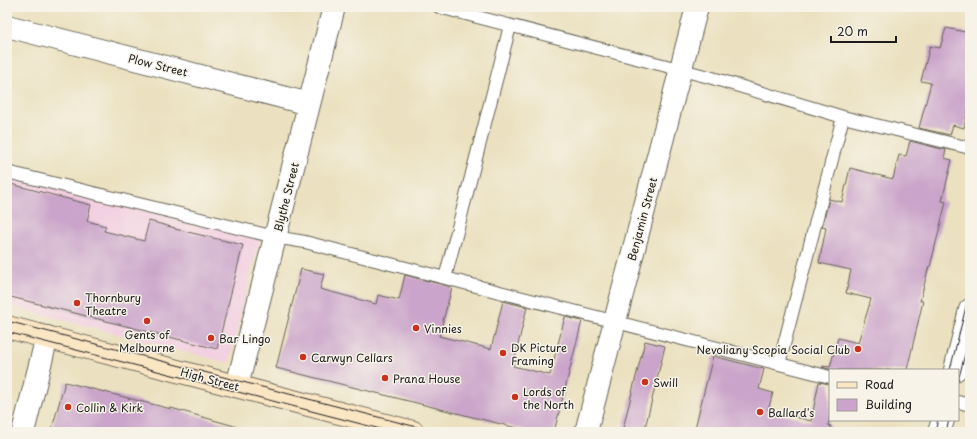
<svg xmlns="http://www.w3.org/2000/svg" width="977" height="439" font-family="'Playpen Sans',sans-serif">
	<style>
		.built { fill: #f2cfe1 }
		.building { fill: #caa4ca }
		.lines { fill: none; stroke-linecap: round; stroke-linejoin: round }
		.service-casing { stroke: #646155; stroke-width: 14 }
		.minor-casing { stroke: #646155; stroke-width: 24 }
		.secondary-casing { stroke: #646155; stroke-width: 24 }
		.service { stroke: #fff; stroke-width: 12 }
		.minor { stroke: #fff; stroke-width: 22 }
		.secondary { stroke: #fbe6c4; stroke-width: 22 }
		.tram { stroke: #1c1c1c; stroke-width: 1 }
		.poi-dot { fill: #c8321e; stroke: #f7f3e8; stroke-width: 1.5 }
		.labels { text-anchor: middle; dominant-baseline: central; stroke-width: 3; stroke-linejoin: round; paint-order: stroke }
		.street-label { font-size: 11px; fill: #1c1c1c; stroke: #f7f3e8 }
		.poi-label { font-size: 11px; fill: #1c1c1c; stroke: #f7f3e8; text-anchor: start }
	</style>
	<rect width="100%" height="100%" fill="#f7f3e8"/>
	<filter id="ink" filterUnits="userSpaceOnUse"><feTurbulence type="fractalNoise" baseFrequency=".025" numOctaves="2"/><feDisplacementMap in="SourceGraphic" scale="8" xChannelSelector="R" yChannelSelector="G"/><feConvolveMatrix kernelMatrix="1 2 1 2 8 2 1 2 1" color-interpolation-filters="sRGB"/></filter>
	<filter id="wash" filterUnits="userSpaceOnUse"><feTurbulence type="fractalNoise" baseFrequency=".012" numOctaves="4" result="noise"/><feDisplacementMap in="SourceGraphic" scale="16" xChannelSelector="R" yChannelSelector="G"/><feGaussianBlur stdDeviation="0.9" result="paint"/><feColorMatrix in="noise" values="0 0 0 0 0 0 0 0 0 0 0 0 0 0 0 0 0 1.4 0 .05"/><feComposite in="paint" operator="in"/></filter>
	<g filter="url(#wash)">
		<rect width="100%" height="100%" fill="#ebe1c0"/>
		<!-- built -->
		<path class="built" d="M7,176L260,237L229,363L7,305Z"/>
		<g id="blocks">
			<!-- building -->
			<path class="building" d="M946,28L970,33V101L964,128L953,125L950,135L919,128L931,83L921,81L930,46L940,48Z
				M910,141L946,150L944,158L952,160L942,201L946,202L930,267L929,266L920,301H923L907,370H832L822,367L823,366L830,367L838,338L858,343L871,299L846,293L851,270L819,263L826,228L822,227L829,199L842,202L850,168L893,179L899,155L906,156Z
				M7,183L91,205L87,221L106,226L104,231L144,241L149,221L175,228V229L243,245L217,349L7,296Z
				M301,269L324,274L320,289L376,304L378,295L399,300L405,275L452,287L439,336L491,349L503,301L527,307L513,366L550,375L565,317L582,321L554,432H533L276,368Z
				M645,341L665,346L644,432H622Z
				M713,356L764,369L759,389L773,393L768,410L811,421L819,382L830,384V418L828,425L831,426L830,432H694Z
				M65,382L171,409V408L238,427V432H51Z"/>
		</g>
	</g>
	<g filter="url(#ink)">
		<use href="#blocks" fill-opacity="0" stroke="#646155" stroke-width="1"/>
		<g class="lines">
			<defs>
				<path id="service" d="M439,7L709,77L843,117L970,148
					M510,26L445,278L830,377
					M7,172L275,237L305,242L445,278
					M779,364L843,117
					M958,402L970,405"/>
				<path id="minor" d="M7,26L309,104
					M955,370L970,310
					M237,386L334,7
					M23,432L47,337
					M586,432L697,7
					M939,432L943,420"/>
				<path id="secondary" d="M7,327L413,432"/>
			</defs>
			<!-- service casing -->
			<use href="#service" class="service-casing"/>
			<!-- minor casing -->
			<use href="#minor" class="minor-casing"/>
			<!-- secondary casing -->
			<use href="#secondary" class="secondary-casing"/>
			<!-- service -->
			<use href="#service" class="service"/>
			<!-- minor -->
			<use href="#minor" class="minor"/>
			<!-- secondary -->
			<use href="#secondary" class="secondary"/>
			<!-- tram -->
			<path class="tram" d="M7,321L436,432
				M7,332L392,432
				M950,370L970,291
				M958,381L970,335
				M935,432L938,420
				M946,432L949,420"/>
		</g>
	</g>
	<!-- markers -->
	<g class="poi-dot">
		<circle cx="77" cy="303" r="4"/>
		<circle cx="147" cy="321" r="4"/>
		<circle cx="416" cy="328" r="4"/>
		<circle cx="211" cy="338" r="4"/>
		<circle cx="858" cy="349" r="4"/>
		<circle cx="503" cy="353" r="4"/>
		<circle cx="303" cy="357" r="4"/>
		<circle cx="385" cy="378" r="4"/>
		<circle cx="645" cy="382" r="4"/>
		<circle cx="515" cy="397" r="4"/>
		<circle cx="68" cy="407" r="4"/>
		<circle cx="760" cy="412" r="4"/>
	</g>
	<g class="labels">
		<!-- street labels -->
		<g class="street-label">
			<text transform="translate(158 65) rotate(14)">Plow Street</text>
			<text transform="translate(286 197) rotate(-76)">Blythe Street</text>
			<text transform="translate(642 219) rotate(-75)">Benjamin Street</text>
			<text transform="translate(210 379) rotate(15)">High Street</text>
		</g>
		<!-- poi labels -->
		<g class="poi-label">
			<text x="85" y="297">Thornbury<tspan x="85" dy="13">Theatre</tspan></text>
			<text x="424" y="328">Vinnies</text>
			<text x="147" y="334" text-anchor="middle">Gents of<tspan x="147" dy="13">Melbourne</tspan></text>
			<text x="219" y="338">Bar Lingo</text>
			<text x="511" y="347">DK Picture<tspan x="511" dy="13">Framing</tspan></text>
			<text x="850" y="349" text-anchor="end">Nevoliany Scopia Social Club</text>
			<text x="311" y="357">Carwyn Cellars</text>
			<text x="393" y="378">Prana House</text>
			<text x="653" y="382">Swill</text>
			<text x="523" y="391">Lords of<tspan x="523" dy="13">the North</tspan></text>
			<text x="76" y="407">Collin &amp; Kirk</text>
			<text x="768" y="412">Ballard's</text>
		</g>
	</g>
	<!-- margin -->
	<rect width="977" height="439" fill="none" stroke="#f7f3e8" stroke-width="24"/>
	<!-- legend -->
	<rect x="829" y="369" width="130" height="52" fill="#f7f3e8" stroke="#9f9d96"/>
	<rect x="837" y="382" width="20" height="6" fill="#fbe6c4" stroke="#9f9d96"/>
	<text x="865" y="389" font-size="12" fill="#1c1c1c">Road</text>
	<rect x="837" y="399" width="20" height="12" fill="#caa4ca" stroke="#9f9d96"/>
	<text x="865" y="409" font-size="12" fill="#1c1c1c">Building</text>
	<!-- scale -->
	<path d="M831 36v6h65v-6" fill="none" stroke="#1c1c1c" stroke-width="2"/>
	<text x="837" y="36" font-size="12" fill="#1c1c1c" stroke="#f7f3e8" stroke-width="3" paint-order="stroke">20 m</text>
</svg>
